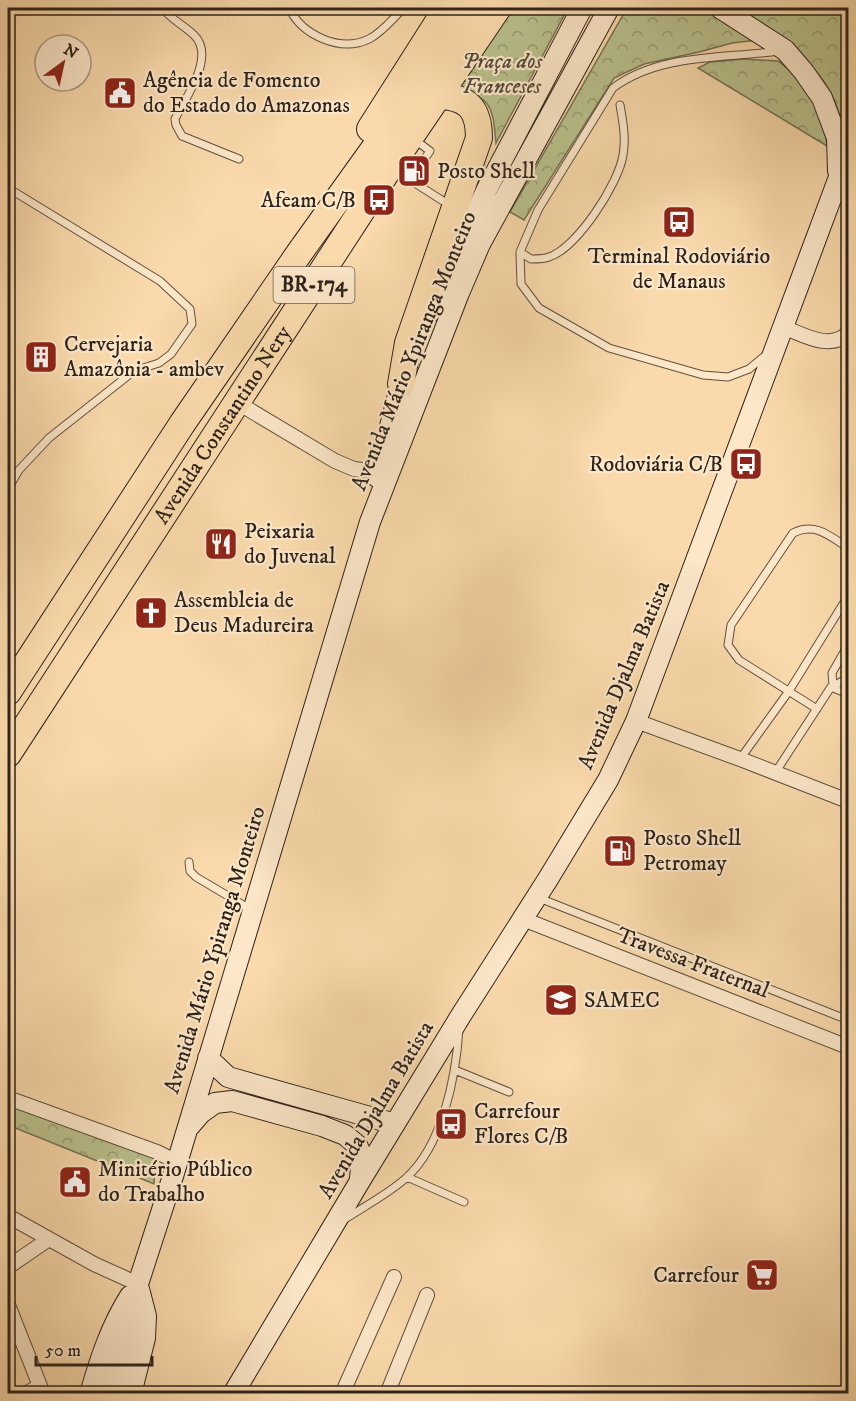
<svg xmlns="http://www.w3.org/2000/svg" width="856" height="1401" font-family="'IM FELL DW Pica',serif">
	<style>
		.park { fill: url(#park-crowns); stroke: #747254; stroke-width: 1.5 }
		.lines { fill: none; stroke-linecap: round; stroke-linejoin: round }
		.lane-casing { stroke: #61513f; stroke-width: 9 }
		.street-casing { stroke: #61513f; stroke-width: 16 }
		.secondary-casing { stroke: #2e231b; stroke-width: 22 }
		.highway-casing { stroke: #2e231b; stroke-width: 28 }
		.lane { stroke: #fce7c9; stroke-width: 7 }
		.street { stroke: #fce7c9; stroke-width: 14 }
		.secondary { stroke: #fce7c9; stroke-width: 20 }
		.highway { stroke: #fadaac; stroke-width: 26 }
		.labels { text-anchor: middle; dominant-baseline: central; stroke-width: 4.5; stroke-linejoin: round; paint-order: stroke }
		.shield { fill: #fce7c9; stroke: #6c5e4f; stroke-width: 1.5 }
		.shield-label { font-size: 21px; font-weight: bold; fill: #2e231b }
		.park-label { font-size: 22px; font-style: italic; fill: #514a38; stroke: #fce7c9 }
		.poi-label { font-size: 22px; fill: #2e231b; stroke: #fce7c9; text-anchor: start }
		.street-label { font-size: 22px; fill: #2e231b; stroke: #fce7c9 }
	</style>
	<defs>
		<pattern id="park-crowns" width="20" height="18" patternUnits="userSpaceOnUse" patternTransform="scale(1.5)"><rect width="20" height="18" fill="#b9c18d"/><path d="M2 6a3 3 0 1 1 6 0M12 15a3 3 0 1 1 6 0" fill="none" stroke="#979c72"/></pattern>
	</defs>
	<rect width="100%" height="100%" fill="#fadaac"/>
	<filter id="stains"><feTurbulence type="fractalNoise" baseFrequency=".00333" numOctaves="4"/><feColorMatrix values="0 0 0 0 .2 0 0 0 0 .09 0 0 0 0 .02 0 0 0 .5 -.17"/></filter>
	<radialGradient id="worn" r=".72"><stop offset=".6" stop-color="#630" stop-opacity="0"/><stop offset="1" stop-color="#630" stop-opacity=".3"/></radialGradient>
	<!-- park -->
	<path class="park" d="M471,8H568L496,143C493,111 493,96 458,90Z
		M627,8H701L758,40L732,43L699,52L644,64L614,78L524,220L510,212Z
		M752,8H848V109L843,124C839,114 836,103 831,93C810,55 774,33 739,9Z
		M745,59L778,61L802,80L823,117L827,146L698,68L710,62Z
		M8,1102L155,1157L154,1184L8,1125Z"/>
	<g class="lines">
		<defs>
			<path id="lane" d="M162,8C171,19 183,25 194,35C216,56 186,97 175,119L176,125L182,136L239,159
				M289,8C302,35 340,53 369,39C383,32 393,18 404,8
				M394,170L410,180L430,151L415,140
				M410,180L451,206
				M8,188L160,281L190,309L192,324L171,354L159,363L134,371L49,438L19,470L8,489
				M520,252L531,259C536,259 544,259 549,257C577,248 619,183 623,155C626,138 623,122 620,105
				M767,354L749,369L728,377L703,375L609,348L539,308L521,284L520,252L538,210L613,88C660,53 724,59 779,51
				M833,685L832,673L848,645
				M831,687L848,694
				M817,709L739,660L728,645L731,625L793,533C815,522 830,536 848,548
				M740,759L789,691L848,596
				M775,773L831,687L848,678
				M189,862L190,871L196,877L250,909
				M539,898L848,1020
				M8,980L11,983
				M455,1070L509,1092
				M407,1177L464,1202
				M345,1219C365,1206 388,1194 406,1178C443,1145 456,1076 459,1029"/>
			<path id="street" d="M783,327C804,335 830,351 848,333
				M238,403L335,461L354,469L386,473
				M636,721L740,759L848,801
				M523,919L848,1047
				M8,1098L157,1152L169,1158L176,1165
				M8,1216L94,1264L138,1284
				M8,1267L49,1239
				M8,1305L40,1386L25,1394
				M342,1394L394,1277
				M387,1394L427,1295"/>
			<path id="secondary" d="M720,8L785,50L804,72L822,98L837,138L838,171
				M430,312L487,189L582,8
				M377,477L401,384L405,373
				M208,1058L228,1077L395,1124
				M188,1128L201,1113L215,1103L232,1101L322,1126L345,1135L357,1145L362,1156L360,1178
				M90,1394C100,1359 111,1326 130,1296
				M111,1394L131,1318L138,1284L174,1173L370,522L459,293L480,244L609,8
				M131,1394L145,1338L146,1316L139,1289
				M233,1394L360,1181L460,1017L548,879L608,780L636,721L848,153"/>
			<g id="highway">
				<path d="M370,129L447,8"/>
				<path d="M401,384L408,343L479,138C479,109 468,97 439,96"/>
				<path d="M8,692L182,424L300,252L475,8"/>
				<path id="s1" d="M8,754L390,167L498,8"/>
			</g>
		</defs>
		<!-- lane casing -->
		<use href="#lane" class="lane-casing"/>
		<!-- street casing -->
		<use href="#street" class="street-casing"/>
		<!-- secondary casing -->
		<use href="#secondary" class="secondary-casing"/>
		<!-- highway casing -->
		<use href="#highway" class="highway-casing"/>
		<!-- lane -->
		<use href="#lane" class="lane"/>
		<!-- street -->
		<use href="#street" class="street"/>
		<!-- secondary -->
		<use href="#secondary" class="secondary"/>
		<!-- highway -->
		<use href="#highway" class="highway"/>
	</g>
	<!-- icons -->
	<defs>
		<symbol id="civic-square" viewBox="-11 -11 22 22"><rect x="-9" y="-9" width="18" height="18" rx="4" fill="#8f2418" stroke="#fce7c9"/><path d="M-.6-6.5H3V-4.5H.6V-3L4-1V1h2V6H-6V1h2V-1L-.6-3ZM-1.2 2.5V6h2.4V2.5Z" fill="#fff"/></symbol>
		<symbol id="fuel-square" viewBox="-11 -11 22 22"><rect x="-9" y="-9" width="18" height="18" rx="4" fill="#8f2418" stroke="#fce7c9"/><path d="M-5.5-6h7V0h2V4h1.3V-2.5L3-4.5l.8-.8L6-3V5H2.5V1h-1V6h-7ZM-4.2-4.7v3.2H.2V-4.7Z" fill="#fff"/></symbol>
		<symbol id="bus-square" viewBox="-11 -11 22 22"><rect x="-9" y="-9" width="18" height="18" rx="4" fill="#8f2418" stroke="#fce7c9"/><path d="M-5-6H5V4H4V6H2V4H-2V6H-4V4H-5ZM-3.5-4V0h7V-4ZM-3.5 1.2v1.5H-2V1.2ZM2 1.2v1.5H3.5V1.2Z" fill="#fff"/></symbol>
		<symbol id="building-square" viewBox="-11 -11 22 22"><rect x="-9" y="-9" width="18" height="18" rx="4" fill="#8f2418" stroke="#fce7c9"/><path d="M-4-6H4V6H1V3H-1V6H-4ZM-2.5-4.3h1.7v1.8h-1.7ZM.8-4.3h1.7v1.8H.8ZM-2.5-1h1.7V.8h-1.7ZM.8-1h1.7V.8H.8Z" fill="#fff"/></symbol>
		<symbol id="restaurant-square" viewBox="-11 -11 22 22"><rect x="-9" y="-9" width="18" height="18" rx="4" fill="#8f2418" stroke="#fce7c9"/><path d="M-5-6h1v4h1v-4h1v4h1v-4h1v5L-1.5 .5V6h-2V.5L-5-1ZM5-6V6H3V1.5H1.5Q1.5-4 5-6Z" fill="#fff"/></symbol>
		<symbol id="church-square" viewBox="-11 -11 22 22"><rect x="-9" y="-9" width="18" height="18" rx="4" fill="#8f2418" stroke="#fce7c9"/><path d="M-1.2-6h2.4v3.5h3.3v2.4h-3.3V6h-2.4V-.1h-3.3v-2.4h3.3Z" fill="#fff"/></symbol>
		<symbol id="university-square" viewBox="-11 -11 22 22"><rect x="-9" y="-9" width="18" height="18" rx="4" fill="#8f2418" stroke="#fce7c9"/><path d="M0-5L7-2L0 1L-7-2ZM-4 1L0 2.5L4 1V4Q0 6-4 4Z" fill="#fff"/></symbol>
		<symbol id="supermarket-square" viewBox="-11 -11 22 22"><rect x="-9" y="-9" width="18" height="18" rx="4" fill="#8f2418" stroke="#fce7c9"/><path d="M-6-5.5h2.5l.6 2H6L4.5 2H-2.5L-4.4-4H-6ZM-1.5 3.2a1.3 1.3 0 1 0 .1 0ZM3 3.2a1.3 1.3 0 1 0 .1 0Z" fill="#fff"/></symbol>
	</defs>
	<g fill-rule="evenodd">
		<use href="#civic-square" x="101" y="74" width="38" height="38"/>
		<use href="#fuel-square" x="395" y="152" width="38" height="38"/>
		<use href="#bus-square" x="360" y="181" width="38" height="38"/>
		<use href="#bus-square" x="660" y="203" width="38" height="38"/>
		<use href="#building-square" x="22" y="338" width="38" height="38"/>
		<use href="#bus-square" x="727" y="445" width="38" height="38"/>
		<use href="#restaurant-square" x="202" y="525" width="38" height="38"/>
		<use href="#church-square" x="132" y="594" width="38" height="38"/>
		<use href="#fuel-square" x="601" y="832" width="38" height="38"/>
		<use href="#university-square" x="542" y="981" width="38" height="38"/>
		<use href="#bus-square" x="432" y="1105" width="38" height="38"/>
		<use href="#civic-square" x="56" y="1163" width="38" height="38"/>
		<use href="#supermarket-square" x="743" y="1256" width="38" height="38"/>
	</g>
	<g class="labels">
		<!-- shield labels -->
		<rect class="shield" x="273.5" y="267" width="81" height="36" rx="4.5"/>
		<g class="shield-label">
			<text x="314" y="285">BR-174</text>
		</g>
		<!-- park labels -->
		<g class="park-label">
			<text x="502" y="61">Praça dos<tspan x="502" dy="25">Franceses</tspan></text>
		</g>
		<!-- poi labels -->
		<g class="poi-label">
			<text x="143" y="80">Agência de Fomento<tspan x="143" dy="25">do Estado do Amazonas</tspan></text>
			<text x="437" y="171">Posto Shell</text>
			<text x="356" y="200" text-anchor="end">Afeam C/B</text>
			<text x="679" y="256" text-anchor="middle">Terminal Rodoviário<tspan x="679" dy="25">de Manaus</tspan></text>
			<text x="64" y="344">Cervejaria<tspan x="64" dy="25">Amazônia - ambev</tspan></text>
			<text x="723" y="464" text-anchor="end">Rodoviária C/B</text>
			<text x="244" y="531">Peixaria<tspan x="244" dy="25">do Juvenal</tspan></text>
			<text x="174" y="600">Assembleia de<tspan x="174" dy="25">Deus Madureira</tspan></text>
			<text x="643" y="838">Posto Shell<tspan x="643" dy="25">Petromay</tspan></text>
			<text x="584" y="1000">SAMEC</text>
			<text x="474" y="1111">Carrefour<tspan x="474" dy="25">Flores C/B</tspan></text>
			<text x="98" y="1169">Minitério Público<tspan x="98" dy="25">do Trabalho</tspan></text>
			<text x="739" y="1275" text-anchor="end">Carrefour</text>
		</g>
		<!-- street labels -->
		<g class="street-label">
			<text transform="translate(414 351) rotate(-68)">Avenida Mário Ypiranga Monteiro</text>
			<text stroke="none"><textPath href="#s1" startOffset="393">Avenida Constantino Nery</textPath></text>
			<text transform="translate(624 675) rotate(-67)">Avenida Djalma Batista</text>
			<text transform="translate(215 950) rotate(-73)">Avenida Mário Ypiranga Monteiro</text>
			<text transform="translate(693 963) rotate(21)">Travessa Fraternal</text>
			<text transform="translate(376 1110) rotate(-59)">Avenida Djalma Batista</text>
		</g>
	</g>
	<!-- margin -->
	<rect width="856" height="1401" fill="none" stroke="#fadaac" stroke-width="30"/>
	<rect x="9" y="9" width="838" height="1383" fill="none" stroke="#2e231b" stroke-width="3"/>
	<rect x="15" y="15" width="826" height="1371" fill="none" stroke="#2e231b" stroke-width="1.5"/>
	<!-- north arrow -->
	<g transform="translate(63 63) rotate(33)"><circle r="28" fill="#fce7c9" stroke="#aa9983" stroke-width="1.5"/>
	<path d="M0-4.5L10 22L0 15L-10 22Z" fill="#8f2418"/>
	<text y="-9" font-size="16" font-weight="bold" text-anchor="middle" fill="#2e231b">N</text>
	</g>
	<!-- scale -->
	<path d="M36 1356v9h116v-9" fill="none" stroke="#2e231b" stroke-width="3"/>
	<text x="45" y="1356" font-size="18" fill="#2e231b" stroke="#fce7c9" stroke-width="4.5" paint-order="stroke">50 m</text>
	<rect width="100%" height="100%" filter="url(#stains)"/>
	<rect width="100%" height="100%" fill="url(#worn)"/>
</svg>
